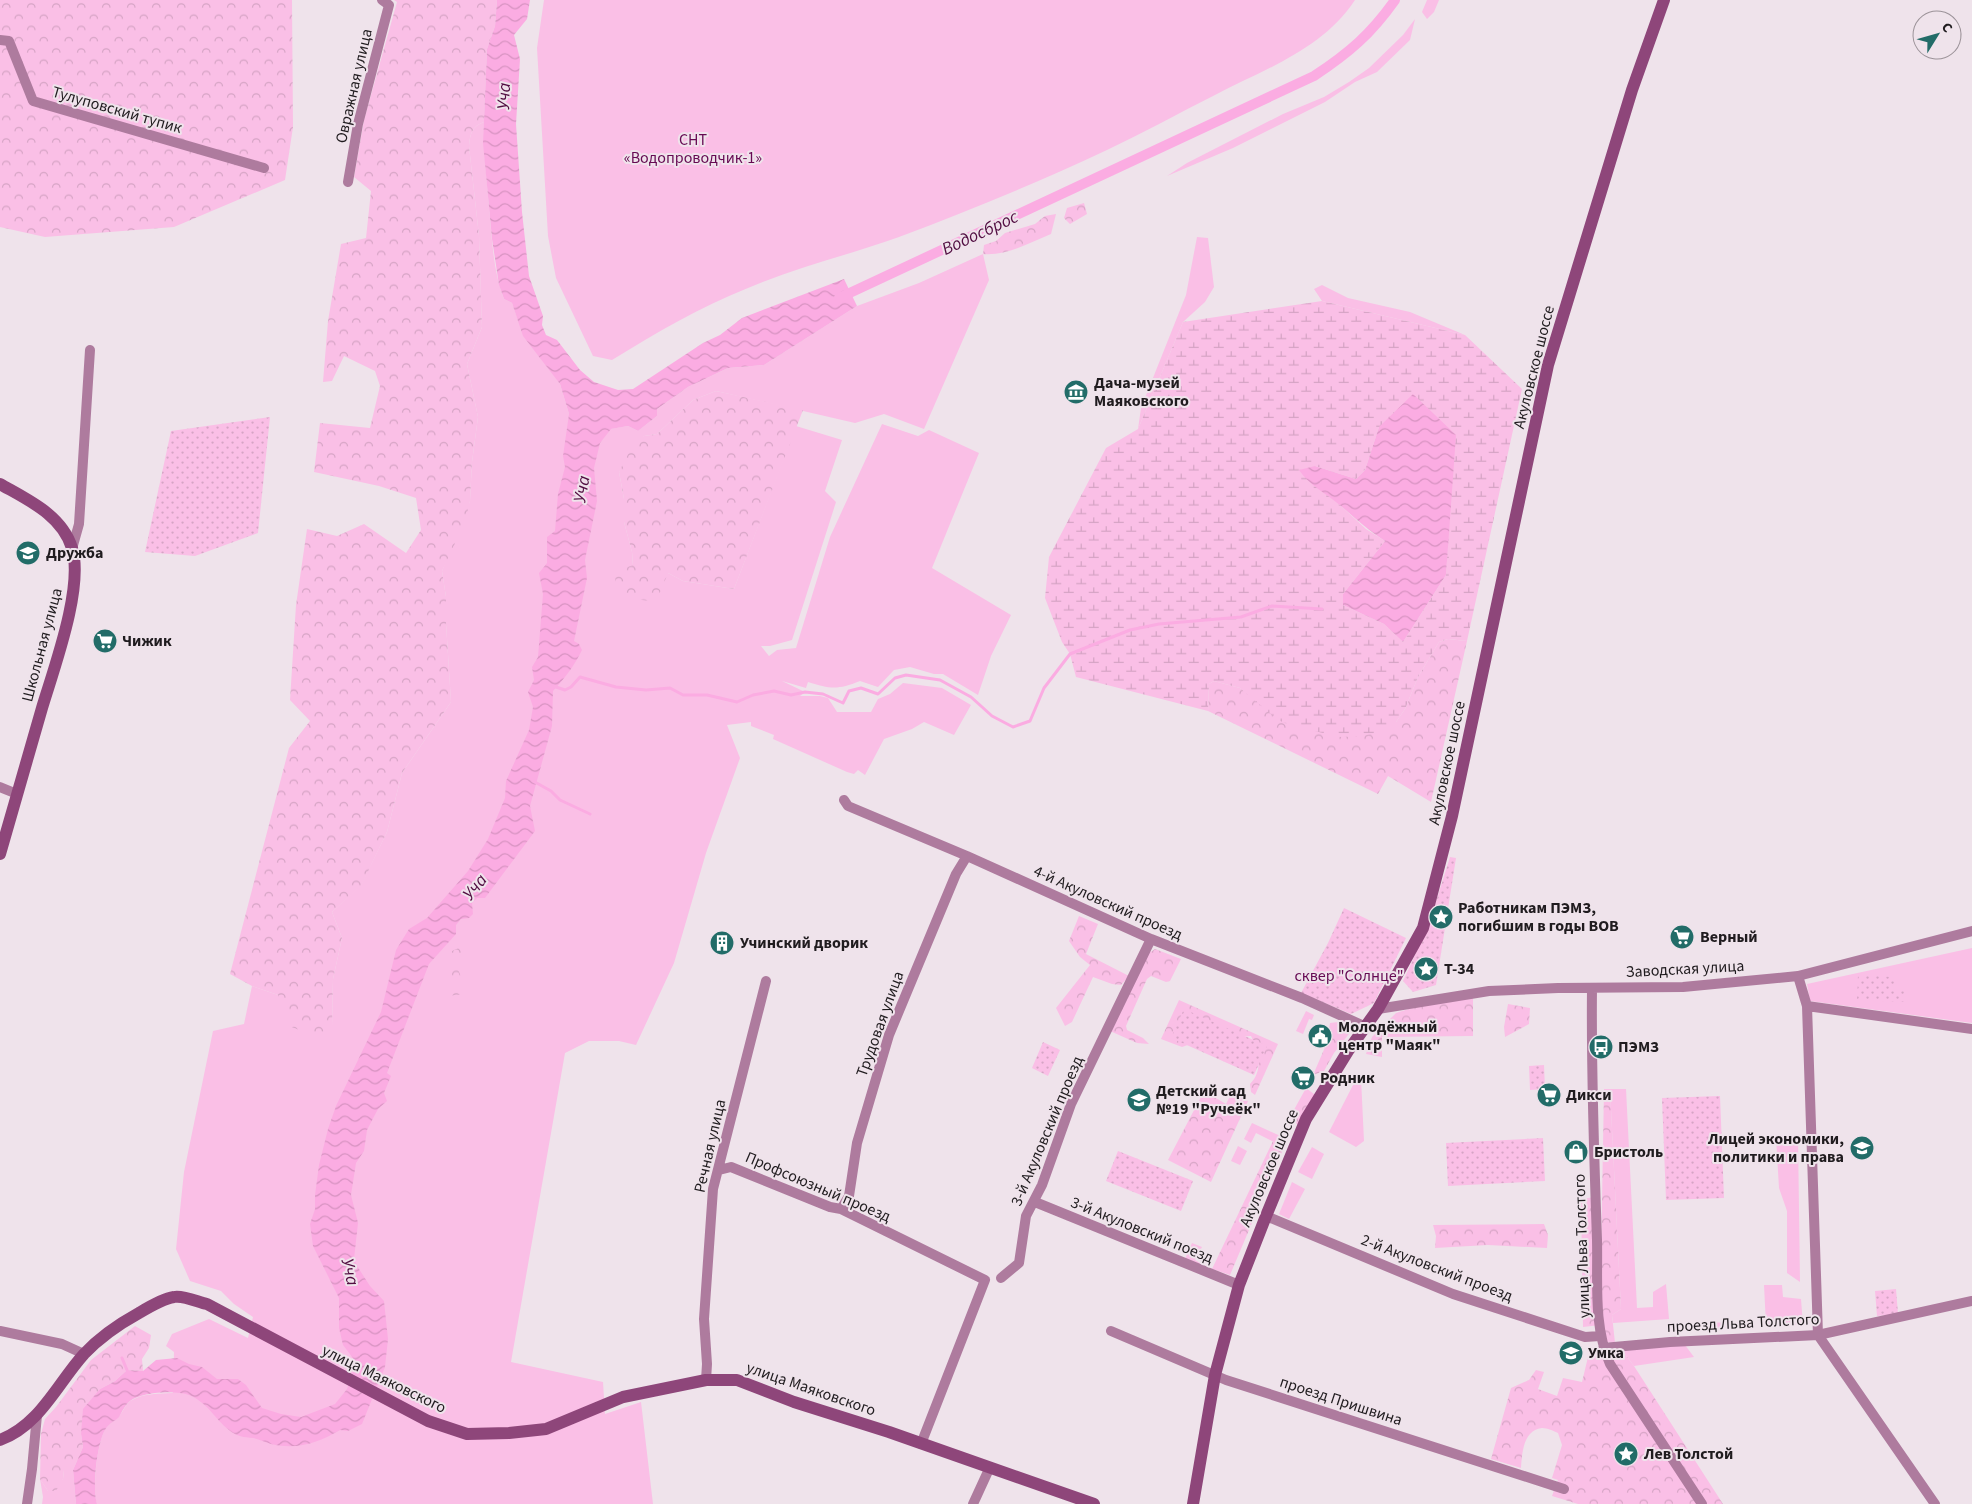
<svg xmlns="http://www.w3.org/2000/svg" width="1972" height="1504" font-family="'Source Sans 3',sans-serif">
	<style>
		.green { fill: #fabfe6 }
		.forest { fill: url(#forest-crowns) }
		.wetland { fill: url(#wetland-marsh); fill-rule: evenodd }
		.park { fill: url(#park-dots) }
		.water { fill: url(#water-waves) }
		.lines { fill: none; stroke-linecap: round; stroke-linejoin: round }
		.stream { stroke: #fbace2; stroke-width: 3 }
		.canal { stroke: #fbace2; stroke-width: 10 }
		.street { stroke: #ae7b9e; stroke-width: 10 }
		.secondary { stroke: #8e467a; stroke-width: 12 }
		.labels { text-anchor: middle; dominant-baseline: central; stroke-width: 4; stroke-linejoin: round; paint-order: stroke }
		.street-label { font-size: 16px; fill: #201c1f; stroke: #efe3eb }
		.park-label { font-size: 16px; fill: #660a53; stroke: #efe3eb }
		.poi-label { font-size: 16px; font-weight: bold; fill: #201c1f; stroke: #efe3eb; text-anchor: start }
		.water-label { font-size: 18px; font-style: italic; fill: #510d41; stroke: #efe3eb }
	</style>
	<defs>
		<pattern id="forest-crowns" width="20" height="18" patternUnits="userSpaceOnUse" patternTransform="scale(1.25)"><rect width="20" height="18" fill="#fabfe6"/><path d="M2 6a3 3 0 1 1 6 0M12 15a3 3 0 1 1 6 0" fill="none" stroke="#d6a4c5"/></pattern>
		<pattern id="wetland-marsh" width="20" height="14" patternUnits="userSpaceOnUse" patternTransform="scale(1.25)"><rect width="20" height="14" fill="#fabfe6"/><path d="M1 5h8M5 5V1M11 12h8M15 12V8" fill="none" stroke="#d6a4c5"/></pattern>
		<pattern id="park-dots" width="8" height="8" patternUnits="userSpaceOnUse" patternTransform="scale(1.25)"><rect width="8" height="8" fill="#fabfe6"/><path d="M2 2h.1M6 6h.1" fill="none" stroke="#d6a4c5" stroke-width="1.8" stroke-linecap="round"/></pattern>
		<pattern id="water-waves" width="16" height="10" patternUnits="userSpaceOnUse" patternTransform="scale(1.25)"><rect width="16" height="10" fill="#fbace2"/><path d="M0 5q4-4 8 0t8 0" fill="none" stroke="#d793c1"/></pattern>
	</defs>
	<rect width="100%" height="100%" fill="#efe3eb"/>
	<!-- green -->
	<path class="green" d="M544,0H1355C1323,49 1265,69 1215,95C1179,113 1143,133 1107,150C1039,182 969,211 899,237C849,255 797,267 748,288C700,307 656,333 612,360L593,356L556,278L548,236L537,48Z
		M1427,0H1439L1434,12L1427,19L1422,12Z
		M1415,19L1410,40L1377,72L1355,82L1325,102L1233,148L1167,176L1187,163L1283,114L1324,97L1349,82L1369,68L1403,35Z
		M484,122C483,151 487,179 489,207C492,238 493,271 504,299L512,303L518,320L560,384L569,414L610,429L628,426L638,431L657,416V409L688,387L728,368L764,365L857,306L919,283L983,254L989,280L924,429L884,414L855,423L716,391L693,400L657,434L644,436L619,472L624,499V522L632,552L633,566L668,573L683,581L734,589L796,426L842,440L825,491L836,502L792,640L770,646H761L769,656L777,650L796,648L830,537L882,424L918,436L929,430L979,453L932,568L1011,615L991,656L978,695L943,674H934L910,667L894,670L878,687L860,681C838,690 830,689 808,682L806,688L782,681L805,692L800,696H820L828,698L837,712H871L878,699L890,694L903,683L942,688L971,705L954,735L924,722L912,729L884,739L865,775L858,770L854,774L847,772L773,739L774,735L751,726V722L727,725L740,758L706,853L674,963L636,1045L619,1041H589L565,1053L511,1362L603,1382L605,1414L641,1402L653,1504H97C92,1490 97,1441 106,1428C109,1423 116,1420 120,1415C124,1410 126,1403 132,1400C145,1393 158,1394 173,1393L174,1352L166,1346L172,1334L209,1319L248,1338L253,1317L234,1304L221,1291L190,1281L176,1249L184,1172L213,1031L244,1024L252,986L278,995L332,1026L333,979L342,938L332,912L361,885L387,832L402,773L451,702L446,623V597L442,571L470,501L472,462L478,417L467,364L482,327L479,236L469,146C470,134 472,126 484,122Z
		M1197,237L1208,238L1214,287L1205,302L1183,322L1138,429L1141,408L1186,295Z
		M1322,285L1348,298L1410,312L1465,335L1322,301L1314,289Z
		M1972,948V1023L1810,1001L1807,984Z
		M1306,1011L1314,1015L1312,1020L1309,1019L1303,1034L1296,1031Z
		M1361,1078L1364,1141L1356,1147L1329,1132L1353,1085Z
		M1610,1089H1626L1637,1308L1653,1307V1292L1666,1284L1669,1319L1613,1323L1612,1315L1621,1309Z
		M1252,1123L1287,1139L1284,1147L1256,1133L1251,1143L1244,1139Z
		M1776,1137H1798L1800,1282L1787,1273V1211L1779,1188Z
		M1238,1146L1247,1151L1240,1165L1231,1161Z
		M1312,1147L1324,1154L1312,1179L1298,1172Z
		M1292,1182L1305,1189L1289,1219L1279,1214Z
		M1192,1243L1202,1247L1195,1260L1200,1263L1199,1266L1185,1259Z
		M1764,1285H1782L1783,1297L1801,1299L1803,1325H1766Z
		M1750,1322L1749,1327L1695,1329V1323Z
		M1685,1345L1694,1357L1634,1366L1621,1349Z
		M64,1470H73L76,1504H42L43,1497L40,1479L48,1491L63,1479Z"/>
	<!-- forest -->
	<path class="forest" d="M0,0H292L293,127L285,180L174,227L45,237L0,227Z
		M394,0H497L495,26L487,49L484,122C472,126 470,134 469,146L479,236L482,327L467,364L478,417L472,462L470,501L465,522L442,571L446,597V623L451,702L402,773L387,832L361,886L332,912L342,938L333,979L332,1026L320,1038L289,1026L278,995L252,986L230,974L289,748L310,721L290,700L296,605L307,529L337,536L364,524L406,553L421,530L416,498L379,486L314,472L320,423L370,428L380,386L375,371L344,356L332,381L323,382L328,321L341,244L366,238L371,191L354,177L364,120L397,2Z
		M1084,203L1087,214L1070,224L1064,218L1067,208Z
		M1056,214L1051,234C1029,243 1007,256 983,254L984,245L996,241L1005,233L1035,224L1045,216Z
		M716,391L803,410L734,589L683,581L668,573L656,602L635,599L617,588L614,572L633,565L632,552L624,522V499L619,472L630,450L638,440L644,436L657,434L693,400Z
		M1448,639L1467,641L1431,802L1388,776L1378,794L1208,711L1209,684L1214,681L1240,688L1253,697L1396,722L1405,709L1418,677L1439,642Z
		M1079,916L1098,924L1086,954L1129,976L1121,985L1112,984L1093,977L1072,1022L1065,1026L1056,1008L1090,965L1080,957L1069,941Z
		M463,946L467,953L461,958L450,962L452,951Z
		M1155,949L1181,959L1170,981L1166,982L1151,976L1147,979L1126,1026L1127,1030L1143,1038L1149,1044L1137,1043L1110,1031L1146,955Z
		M456,964L463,982L465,994L447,996L446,991L452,985V967Z
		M1473,998V1036L1382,1037V1057L1366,1054L1372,1037L1396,1013L1415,1007Z
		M1179,1000L1278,1044L1255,1095L1251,1092L1250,1084C1264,1070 1258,1052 1251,1036L1202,1040L1182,1047L1161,1039Z
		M1508,1004L1530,1008L1529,1024L1505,1037L1504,1027Z
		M1338,1022L1352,1030L1334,1053L1324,1071L1313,1075L1326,1045L1330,1023Z
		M1306,1088L1314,1094V1100L1299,1126L1290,1117Z
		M1604,1089H1610L1621,1309L1612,1315L1615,1343L1600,1341V1325L1583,1327L1581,1199L1595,1197L1600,1315Z
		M1204,1091L1226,1104L1232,1092L1248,1101L1211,1182L1168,1160Z
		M1273,1141L1284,1147L1230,1275L1212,1269Z
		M1544,1224L1548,1235L1547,1248L1488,1245L1435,1248L1436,1236L1433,1225Z
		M135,1326L151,1335L149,1348L142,1359L143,1371L127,1370L115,1381L100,1389L81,1434L83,1447L73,1470H64L63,1479L56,1491H48L40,1479L41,1434L45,1419L56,1407L91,1360Z
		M1621,1349L1634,1366L1723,1504H1578L1552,1496L1558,1480L1552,1478L1562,1445L1558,1433C1554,1431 1547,1428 1542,1428C1523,1430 1522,1454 1521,1468L1491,1459L1511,1388L1529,1380L1536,1370L1544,1372L1538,1389L1557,1396L1563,1378L1582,1382L1588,1357Z"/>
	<!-- wetland -->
	<path class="wetland" d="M1322,301L1465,335L1522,389L1467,641L1448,639L1439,642L1418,677L1405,709L1396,722L1381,732L1361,736L1341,737L1292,726L1278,720L1240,688L1214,681L1209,684L1208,711L1076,677L1070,654L1062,642L1045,598L1049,557L1106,448L1138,429L1183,322ZM1379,427L1448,536L1446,575L1403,642L1384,624L1343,605V594L1385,541L1366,529L1340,505L1315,466L1356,479L1365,470Z"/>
	<!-- park -->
	<path class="park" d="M270,417L258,533L195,556L145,552L171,431Z
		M1450,857L1456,858L1436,985L1413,992L1403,981L1428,927Z
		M1344,908L1406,938L1374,1003L1351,1014L1301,993L1328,943Z
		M1858,975L1894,977V991H1906L1905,1002L1857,1000Z
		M1184,1009L1267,1046L1254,1075L1171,1038Z
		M1043,1042L1060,1050L1048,1076L1032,1068Z
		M1544,1065L1545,1089L1530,1090L1529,1066Z
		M1720,1096L1724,1198L1666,1200L1662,1098Z
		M1543,1138L1545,1181L1448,1186L1446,1143Z
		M1118,1151L1193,1181L1181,1211L1106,1181Z
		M1896,1289L1898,1314L1877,1316L1875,1291Z"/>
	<!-- water -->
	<path class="water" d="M497,0H530L527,19L514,35L520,59L516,124L522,212L529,276L543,316L542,325L546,335L557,340L580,370L594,382L618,390L633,389L703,343L720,335L742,318L844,279L857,306L764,365L728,368L688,387L657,409V416L638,431L628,426L611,429L600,443L594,468L597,501L585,560L587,578L574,641L579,644L582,650C575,665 564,679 553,691L552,726L530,806L535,831L485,898H477L472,903L473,914L469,918L461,919L456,925V934L429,964L387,1073L391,1076L384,1093L387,1101L378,1109L367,1130L364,1151L356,1163L351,1195L358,1223L354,1259L359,1269L370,1286L384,1301L388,1339L385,1367L362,1424L348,1431L340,1430C318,1443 297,1450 271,1444C265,1442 259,1439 253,1438C244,1437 237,1437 229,1430C215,1419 207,1402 189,1395C175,1390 141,1392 130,1401C125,1405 122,1412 119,1417C115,1421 108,1424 105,1430C97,1444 92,1488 97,1504H76L73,1470L83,1447L81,1434L83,1409L100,1389L115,1381L127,1370L143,1371L156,1360L177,1358L189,1364L202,1367L217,1379H238L246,1385L262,1408L281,1414L301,1417L335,1404L347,1389L356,1362L343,1345L339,1328V1298L313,1246L310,1224L315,1209V1195L319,1165L328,1129L336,1106L381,1012L396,950L409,929L427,918L468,871L488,839L505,798L506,781L529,730L533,707L528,692L534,680L532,667L538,657L543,594L539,573L547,563V537L555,531L558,494L565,467L563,456L569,414L560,384L523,336L512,303L504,299L499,285L492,239L483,143L487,49L495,26Z
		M1413,394L1456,435L1446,575L1403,642L1384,624L1343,605V594L1385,541C1369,531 1356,519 1341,506C1327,494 1310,486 1299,470L1315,466L1356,479L1365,470L1379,427Z"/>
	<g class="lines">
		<!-- stream -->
		<path class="stream" d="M553,686L565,690L571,687L580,677L616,687L646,690L670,688L683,695H707L737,702L753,695L774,691L791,695L805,692L823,694L843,703L849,691L861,688L878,694L895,678L906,675L940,680L971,697L992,716L1013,727L1030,721L1044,688L1070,654L1130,630L1159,624L1241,617L1272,606L1322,609
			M533,781L551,791L560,800L590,814
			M122,1358L127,1370"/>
		<!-- canal -->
		<path class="canal" d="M839,298L1314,76C1349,53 1371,34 1395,0"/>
		<!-- street -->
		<path class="street" d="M0,40L9,41L33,101L264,168
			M348,182L358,124L389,5L382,0
			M72,549L79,524L90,350
			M0,787L17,794
			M844,800L848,806L967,856L1151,939L1302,998L1364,1026
			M1798,976L1807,1006L1972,1029
			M1592,988C1591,1072 1594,1156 1597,1240C1598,1281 1593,1326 1610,1364L1702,1504
			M1807,1006L1818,1335L1935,1504
			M1378,1009L1489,991L1558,988L1683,987L1798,976L1972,931
			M719,1170L731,1167L830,1207L841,1209L985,1280L921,1444
			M1035,1202L1239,1285
			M841,1209L849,1196L857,1143L889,1035L956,874L967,856
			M1266,1216L1453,1294L1585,1337L1600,1336
			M1001,1278L1019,1263L1026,1216L1042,1185L1071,1104L1151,939
			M0,1331L62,1344L84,1354
			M1111,1331L1226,1380L1564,1489
			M1603,1348L1670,1342L1818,1335L1972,1301
			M706,1380L707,1364L704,1319L713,1189L766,981
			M27,1504L32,1469L37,1415
			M973,1504L990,1467"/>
		<!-- secondary -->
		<path class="secondary" d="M0,484C28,500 62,515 72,548C84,587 54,668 42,708C28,757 14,806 0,854
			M0,1440C40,1425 57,1384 84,1354C100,1337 119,1324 139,1313C149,1307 162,1299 174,1297C183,1295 198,1302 207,1304L428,1421L467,1434L509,1433L546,1429L623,1397L706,1380H737L794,1402L889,1432L1094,1504
			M1193,1504L1215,1375L1239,1285L1266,1216L1306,1119L1348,1051L1378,1009L1423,928L1452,816L1548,365L1632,90L1664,0"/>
	</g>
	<!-- icons -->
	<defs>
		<symbol id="museum-disc" viewBox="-11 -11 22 22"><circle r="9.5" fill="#226c68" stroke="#efe3eb"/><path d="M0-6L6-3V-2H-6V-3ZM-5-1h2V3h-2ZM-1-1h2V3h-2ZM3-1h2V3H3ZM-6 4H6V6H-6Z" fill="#fff"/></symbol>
		<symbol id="school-disc" viewBox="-11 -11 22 22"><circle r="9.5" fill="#226c68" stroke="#efe3eb"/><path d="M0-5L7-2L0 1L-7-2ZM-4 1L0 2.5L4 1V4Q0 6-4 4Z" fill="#fff"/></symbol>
		<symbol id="supermarket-disc" viewBox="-11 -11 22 22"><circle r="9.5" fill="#226c68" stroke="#efe3eb"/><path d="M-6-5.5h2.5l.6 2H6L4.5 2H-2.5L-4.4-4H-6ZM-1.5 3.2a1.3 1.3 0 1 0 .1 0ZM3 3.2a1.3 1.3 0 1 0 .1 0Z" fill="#fff"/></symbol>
		<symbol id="sight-disc" viewBox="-11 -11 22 22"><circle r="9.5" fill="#226c68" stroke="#efe3eb"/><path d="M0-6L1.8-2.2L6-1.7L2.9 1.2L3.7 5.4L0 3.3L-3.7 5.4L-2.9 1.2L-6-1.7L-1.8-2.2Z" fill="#fff"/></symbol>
		<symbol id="building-disc" viewBox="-11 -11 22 22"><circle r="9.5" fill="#226c68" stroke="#efe3eb"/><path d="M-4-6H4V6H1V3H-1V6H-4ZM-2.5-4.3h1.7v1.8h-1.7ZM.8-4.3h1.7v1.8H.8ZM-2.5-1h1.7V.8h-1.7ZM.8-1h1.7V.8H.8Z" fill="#fff"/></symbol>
		<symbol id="civic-disc" viewBox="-11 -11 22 22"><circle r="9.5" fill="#226c68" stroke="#efe3eb"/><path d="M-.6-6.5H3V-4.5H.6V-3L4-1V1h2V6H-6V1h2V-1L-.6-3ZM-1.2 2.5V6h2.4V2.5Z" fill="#fff"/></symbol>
		<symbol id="bus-disc" viewBox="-11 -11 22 22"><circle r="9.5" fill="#226c68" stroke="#efe3eb"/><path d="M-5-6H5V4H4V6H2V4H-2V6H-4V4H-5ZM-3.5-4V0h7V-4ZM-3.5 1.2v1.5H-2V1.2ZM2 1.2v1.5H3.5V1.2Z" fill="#fff"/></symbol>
		<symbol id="shop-disc" viewBox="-11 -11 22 22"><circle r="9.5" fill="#226c68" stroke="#efe3eb"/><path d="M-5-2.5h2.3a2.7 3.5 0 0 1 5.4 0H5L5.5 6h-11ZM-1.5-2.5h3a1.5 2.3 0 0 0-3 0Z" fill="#fff"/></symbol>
	</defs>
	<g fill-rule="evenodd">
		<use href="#museum-disc" x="1062" y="378" width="28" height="28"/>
		<use href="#school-disc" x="14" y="539" width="28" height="28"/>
		<use href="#supermarket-disc" x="91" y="627" width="28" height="28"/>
		<use href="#sight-disc" x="1427" y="903" width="28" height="28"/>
		<use href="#supermarket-disc" x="1668" y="923" width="28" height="28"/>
		<use href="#building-disc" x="708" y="929" width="28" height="28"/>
		<use href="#sight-disc" x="1412" y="955" width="28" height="28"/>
		<use href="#civic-disc" x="1306" y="1022" width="28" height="28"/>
		<use href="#bus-disc" x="1587" y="1033" width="28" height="28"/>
		<use href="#supermarket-disc" x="1289" y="1064" width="28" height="28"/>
		<use href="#supermarket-disc" x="1535" y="1081" width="28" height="28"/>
		<use href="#school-disc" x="1125" y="1086" width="28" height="28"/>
		<use href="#school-disc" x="1848" y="1134" width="28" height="28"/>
		<use href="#shop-disc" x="1562" y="1138" width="28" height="28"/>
		<use href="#school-disc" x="1557" y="1339" width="28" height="28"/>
		<use href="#sight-disc" x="1612" y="1440" width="28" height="28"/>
	</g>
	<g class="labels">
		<!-- street labels -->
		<g class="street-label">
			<text transform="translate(354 86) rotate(-77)">Овражная улица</text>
			<text transform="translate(117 110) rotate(16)">Тулуповский тупик</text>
			<text transform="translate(1534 367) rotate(-76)">Акуловское шоссе</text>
			<text transform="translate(42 645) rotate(-75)">Школьная улица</text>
			<text transform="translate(1447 763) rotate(-78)">Акуловское шоссе</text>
			<text transform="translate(1108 903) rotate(24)">4-й Акуловский проезд</text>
			<text transform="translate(1685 969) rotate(-3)">Заводская улица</text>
			<text transform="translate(880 1024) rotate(-70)">Трудовая улица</text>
			<text transform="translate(1047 1131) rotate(-67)">3-й Акуловский проезд</text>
			<text transform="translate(710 1146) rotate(-77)">Речная улица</text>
			<text transform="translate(1269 1168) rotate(-67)">Акуловское шоссе</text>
			<text transform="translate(818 1187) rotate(23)">Профсоюзный проезд</text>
			<text transform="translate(1142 1230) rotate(22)">3-й Акуловский поезд</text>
			<text transform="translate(1582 1246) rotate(-92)">улица Льва Толстого</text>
			<text transform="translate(1437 1268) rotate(21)">2-й Акуловский проезд</text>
			<text transform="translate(1743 1323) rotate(-3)">проезд Льва Толстого</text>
			<text transform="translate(384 1379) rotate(26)">улица Маяковского</text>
			<text transform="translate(811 1389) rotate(19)">улица Маяковского</text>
			<text transform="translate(1341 1401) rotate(18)">проезд Пришвина</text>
		</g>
		<!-- park labels -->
		<g class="park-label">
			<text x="693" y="140">СНТ<tspan x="693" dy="18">«Водопроводчик-1»</tspan></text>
			<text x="1349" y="976">сквер "Солнце"</text>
		</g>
		<!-- poi labels -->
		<g class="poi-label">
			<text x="1094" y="383">Дача-музей<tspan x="1094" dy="18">Маяковского</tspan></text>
			<text x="46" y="553">Дружба</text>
			<text x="122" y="641">Чижик</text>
			<text x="1458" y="908">Работникам ПЭМЗ,<tspan x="1458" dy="18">погибшим в годы ВОВ</tspan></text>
			<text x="1700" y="937">Верный</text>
			<text x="740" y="943">Учинский дворик</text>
			<text x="1444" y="969">Т-34</text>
			<text x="1338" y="1027">Молодёжный<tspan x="1338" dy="18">центр "Маяк"</tspan></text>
			<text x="1618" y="1047">ПЭМЗ</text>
			<text x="1320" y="1078">Родник</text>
			<text x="1156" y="1091">Детский сад<tspan x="1156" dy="18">№19 "Ручеёк"</tspan></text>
			<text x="1566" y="1095">Дикси</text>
			<text x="1844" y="1139" text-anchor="end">Лицей экономики,<tspan x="1844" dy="18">политики и права</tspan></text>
			<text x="1594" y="1152">Бристоль</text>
			<text x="1588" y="1353">Умка</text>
			<text x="1644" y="1454">Лев Толстой</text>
		</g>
		<!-- water labels -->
		<g class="water-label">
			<text transform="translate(504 96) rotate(-88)">Уча</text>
			<text transform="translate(980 233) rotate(-25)">Водосброс</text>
			<text transform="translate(582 489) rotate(-80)">Уча</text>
			<text transform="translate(475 887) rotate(-51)">Уча</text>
			<text transform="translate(350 1272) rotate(77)">Уча</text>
		</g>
	</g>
	<!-- north arrow -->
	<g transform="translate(1937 35) rotate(53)"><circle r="24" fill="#efe3eb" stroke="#9c9399"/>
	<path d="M0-4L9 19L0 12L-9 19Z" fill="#226c68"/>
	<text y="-8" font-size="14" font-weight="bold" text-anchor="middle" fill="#201c1f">С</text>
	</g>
</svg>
